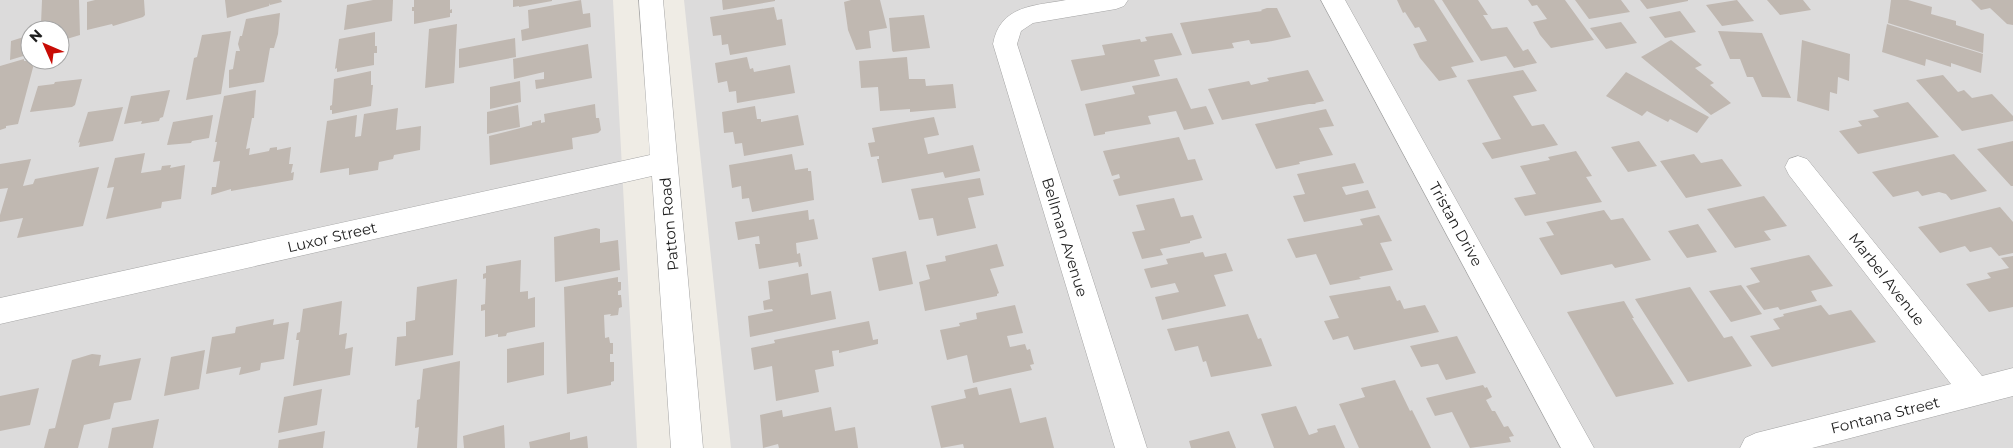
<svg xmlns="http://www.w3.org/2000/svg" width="2013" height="448" font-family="Montserrat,sans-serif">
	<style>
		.residential { fill: #dcdbdb; fill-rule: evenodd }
		.building { fill: #c0b8b1 }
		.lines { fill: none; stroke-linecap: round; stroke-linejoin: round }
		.minor-casing { stroke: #a5a5a5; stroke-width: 1 }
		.minor { fill: #fff; fill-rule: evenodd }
		.labels { text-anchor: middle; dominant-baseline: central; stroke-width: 4; stroke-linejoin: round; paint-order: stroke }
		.street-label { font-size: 15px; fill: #1e1e1e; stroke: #fff }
	</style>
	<rect width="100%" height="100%" fill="#efece5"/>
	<!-- residential -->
	<path class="residential" d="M0,0H613L637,448H0ZM30,30H60V60H30Z
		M684,0H2013V448H731Z"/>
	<!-- building -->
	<path class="building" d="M42,0H79L80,35L60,41V30H43L44,24H41Z
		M95,0H144L145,15L143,17L113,26L112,24L87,30V2Z
		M225,0H281L282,2L270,5V3L269,6L227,18Z
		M373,0H393L392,21L344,30L347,5Z
		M414,0H450V10L452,9V13H450V17L414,24V11H412V7H414Z
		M513,0H552V1L519,7V6L513,7Z
		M581,0L583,14L590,13L591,27L522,41L521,30L529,28L528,10Z
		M722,0H775V1L723,10Z
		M851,0H880L887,28L869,31L871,48L856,50L848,30L844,2Z
		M1397,0H1434L1474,62L1451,67L1457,77L1439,81L1420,58L1413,44L1427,41L1419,27L1415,28L1405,12L1403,13Z
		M1442,0H1478L1488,15H1483L1492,29L1507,27L1523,51L1528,49L1537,63L1514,68L1506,56L1481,61Z
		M1528,0H1565L1594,40L1551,48L1540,35L1533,22L1547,19L1537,5L1532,6Z
		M1575,0H1621L1630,12L1589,19Z
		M1640,0H1688V1L1647,9Z
		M1737,0L1754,21L1722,26L1706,5Z
		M1767,0H1803L1811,10L1780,15Z
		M1891,0H1908L1932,7L1931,14L1956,21V25L1984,34L1983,53L1888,23Z
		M1971,0H2013V25L2007,24L1990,8L1981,10Z
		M774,7L777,20L782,19L786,45L730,55L728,44L722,45L721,35L713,36L710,17Z
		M1267,8H1277L1291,37L1267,42L1251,44L1249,40L1232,43L1234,48L1192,54L1180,23L1262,11L1261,10Z
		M1680,11L1696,32L1665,38L1649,17Z
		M280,13L278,34L274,48H270L264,82L229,88V70L233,69L236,51H240L238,44L240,36H242L246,19Z
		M924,15L930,48L893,52L892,50L889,18Z
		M1621,22L1637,43L1606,49L1590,28Z
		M457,24L454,83L425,88L429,29Z
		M1887,24L1983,54L1981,73L1951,63V67L1926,59L1925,66L1882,52Z
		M231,31L221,94L186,100L194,58L197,57L202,35Z
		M1718,31L1762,33L1791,98L1762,97L1753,77H1747L1740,59H1730Z
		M375,32V46H377V53H374V65L337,72V68L335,69L339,39Z
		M1172,33L1182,55L1154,60L1160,76L1081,91L1071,60L1105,55L1102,45L1140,39L1141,42L1147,41L1145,37Z
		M30,35V54L10,60L11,41Z
		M515,38L516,57L459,68V49Z
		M1671,40L1702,65L1695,68L1714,83L1710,85L1731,103L1711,115L1641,57Z
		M1802,40L1850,54L1849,81L1838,77L1837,94L1830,92L1829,111L1797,101Z
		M588,44L592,78L536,89L535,80L544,79V72L514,79L513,59Z
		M747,57L750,69L753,68L754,72L790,65L795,93L737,103L736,91L729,92L727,81L718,83L715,63Z
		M907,57L909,79H925L926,86L953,84L956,108L910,112V109L880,111L878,87L861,88L859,61Z
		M24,59V61L35,60L18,124L6,126V128L0,130V66Z
		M1308,70L1324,101L1315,103L1316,104H1309L1222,120L1208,89L1249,81L1251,85L1269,81L1267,78Z
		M1523,70L1537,91L1513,96L1532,126L1544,124L1558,145L1492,159L1482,143L1501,139L1467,80Z
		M371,71V85H373L371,106L332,114V110H330V106L332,105L334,79Z
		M1626,72L1709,117L1697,133L1670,119L1668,122L1647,111L1642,116L1606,96Z
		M1943,75L1958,92L1964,90L1972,98L1992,94L2013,116V121L1962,131L1916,80Z
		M1177,78L1191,109L1206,106L1214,124L1184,130L1176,111L1148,116L1151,124L1105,132V134L1094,136L1085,104L1135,94L1132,86Z
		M82,79L75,105L72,107L30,112L38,86L54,84L55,82Z
		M520,81L521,102L490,109V87Z
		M170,90L163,117L160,118L159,121L141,124L142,121L124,124L131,96Z
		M256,90L254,118H252L246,149L250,148L249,155L269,151L270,148L277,147V150L291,147L289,164H293L291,173L294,172L293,180L231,191V189L211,195L212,187H216L220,161L213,162L217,142H215L224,96Z
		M1908,102L1939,137L1858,154L1839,131L1862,126L1858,121L1879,117L1873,110Z
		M595,104L596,118H599L601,130L598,133L572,138L573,149L490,165L489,136L532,125V122L541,120V123L545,122L544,114Z
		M518,105L520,127L487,134V112Z
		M755,106L757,119H761V122L798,115L804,145L744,156L742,143L735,144L733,132L724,133L722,112Z
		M123,107L113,141L79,147L80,142L78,143L88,112Z
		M398,108L396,130L421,126L420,150L394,155L393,159L379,162L378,170L349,175V168L320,173L327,121L357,115L355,137L361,136L364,114Z
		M1326,109L1334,126L1319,128L1333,155L1299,162L1300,164L1276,169L1255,124Z
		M213,115L209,138L192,141L191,143L167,145L173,122Z
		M934,117L939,135L924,138L928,154L973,145L980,171L945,178L943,172L882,183L877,159H879V156L871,157L868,143L875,142L872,128Z
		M1179,137L1188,160L1195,159L1203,180L1119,196L1113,180L1120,178L1119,174L1112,176L1103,151Z
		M1639,141L1657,166L1628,172L1611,147Z
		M2013,141V186H2011L1977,149Z
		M1576,151L1592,176L1586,177L1602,202L1525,216L1514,198L1536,194L1520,166L1550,160L1548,157Z
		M145,153L141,173L161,170L162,166L171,165L170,168L185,165L181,199L162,202L161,208L106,219L114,187L107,188L115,158Z
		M792,154L795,170L808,168V171H811L814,200L752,212L749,198L742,199L741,186L732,188L729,165Z
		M1694,154L1701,163L1722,159L1742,186L1686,198L1660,161Z
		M1954,154L1987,191L1951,200L1946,194L1939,192L1922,196L1918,191L1893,197L1872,172Z
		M31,159L23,186L33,184L35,179L99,167L83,226L17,238L23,218L0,222V215L8,188L0,189V164Z
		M1355,163L1364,183L1342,187L1346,195L1368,190L1376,208L1304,222L1293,196L1305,194L1297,174Z
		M980,178L984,195L968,198L976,228L937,236L933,218L919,220L911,189Z
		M1764,196L1787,226L1764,231L1771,240L1735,248L1707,209Z
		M1174,198L1181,217L1193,215L1202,238L1190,241V243L1160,249L1163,255L1142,259L1132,232L1145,230L1136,205Z
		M2000,207L2013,222V253L1999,256L1991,247L1970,252L1965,246L1940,253L1918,227Z
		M808,210L809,220L814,219L818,239L796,243L797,254L800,253L802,266L799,267L798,262L759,269L755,244H760L759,236L738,240L735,222Z
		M1604,210L1611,220L1623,218L1651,260L1615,268L1612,264L1561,275L1539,238L1554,235L1546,222Z
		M1379,215L1392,241L1380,243L1393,270L1359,277L1361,279L1330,285L1316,254L1296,258L1287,239L1363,225L1360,219Z
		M1698,224L1717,252L1687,258L1668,231Z
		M596,228L600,229V243L618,240L620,270L555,282L554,237Z
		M997,244L1004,266L990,269L999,293L997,294V296L925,311L919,282L930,279L926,265L946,261L945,256Z
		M906,251L913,284L879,291L872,258Z
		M1203,252L1205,257L1226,253L1233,271L1214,275L1226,306L1162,320L1155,297L1179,292L1175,283L1151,288L1144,269L1168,264L1166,259Z
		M1809,255L1833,286L1811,291L1817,301L1780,310L1778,307L1764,310L1746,286L1760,282L1750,268Z
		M2013,256V307L1989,312L1966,284L1991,278L1987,273L2009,268L2001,258Z
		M521,260L520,292L528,291V299L535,297V327L507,333L506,336L498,337V334L485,337V310L481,311V305L485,304L486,278L483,279V274L486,273V266Z
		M808,273L811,295L831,291L836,319L750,337L748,316L773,311L772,309L764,310L763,301L770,299L768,281Z
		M618,277V282H621V290L618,291V295H621L622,307L619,308L618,315L610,316L611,314L604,315L605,338L609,337L610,343H613V354H610V362H614V381L611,382V385L567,394L564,287Z
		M457,279L453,355L395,366L397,337L406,336V322L415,320L417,287Z
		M1741,285L1762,314L1731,322L1709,291Z
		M1390,286L1397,301L1400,300L1404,309L1425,305L1439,332L1354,350L1348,336L1333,340L1324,321L1339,318L1329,296Z
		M1690,287L1724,338L1732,336L1752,366L1688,382L1635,299Z
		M342,301L339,335L347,333L345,349L353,347L350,375L293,386L299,340H296L297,333L300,332L303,309Z
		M1624,301L1634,318H1632L1674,384L1616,397L1567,312Z
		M1015,305L1023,333L1007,336L1010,347L1025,344L1027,350L1030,349L1034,364L1030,365L1032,370L973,383L967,355L947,360L940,330L960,326L959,323L977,319L976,313Z
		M1821,305L1829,315L1851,310L1876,342L1772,367L1750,336L1780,329L1773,319L1784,316L1783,314Z
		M1248,314L1258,339L1261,338L1272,366L1211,377L1206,361L1203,362L1198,346L1175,351L1167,329Z
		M274,319L273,325L289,322L284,359L261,363L260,370L239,375L241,367L206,374L212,337L235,333L236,327Z
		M869,321L873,340L878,339V344L839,353V350L832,351L834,366L815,370L819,392L776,401L772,366L754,370L751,348L775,343L774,340Z
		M1457,336L1476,373L1446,380L1438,364L1421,367L1410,346Z
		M544,342V375L507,383V349Z
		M205,350L199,389L164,396L171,357Z
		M92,354L101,355L99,366L141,358L131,400L114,403L110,419L84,425L78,448H44L49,429L55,428L72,360Z
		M460,361L457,448H417L419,427L415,428L417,400L420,399L423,369Z
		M1395,380L1410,411L1412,410L1431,448H1359L1339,404L1365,397L1361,388Z
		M1483,385L1485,388L1487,387L1492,397L1486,400L1492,411H1495L1504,427L1508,426L1514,436L1509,437L1511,442L1470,448L1452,412L1435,416L1426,398Z
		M977,387L979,395L1011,388L1020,423L1046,417L1054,448H964L963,444L941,448L931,406L966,398L964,390Z
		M39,388L30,425L0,431V396Z
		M322,389L317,425L278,433L284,397Z
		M1296,406L1309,435L1318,432L1317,429L1335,425L1345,448H1274L1261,414Z
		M831,407L835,431L855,427L858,448H779L778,444L763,448L760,415L782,410L783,417Z
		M159,419L153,448H108L112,428Z
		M504,425L505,448H464L463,436Z
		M325,431L323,448H278L279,440Z
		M1229,431L1236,448H1191L1189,441Z
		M570,432V440L587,436L588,448H530L529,442Z"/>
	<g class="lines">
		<defs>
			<path id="minor" d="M639,0H663L703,448H671L652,176L0,324V298L650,155Z
				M1066,0H1128L1124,6L1116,9L1033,23L1021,31L1017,44L1147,448H1115L993,44C1000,5 1034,6 1066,0Z
				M1321,0H1345L1594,448H1561Z
				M1798,156L1807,159L1982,376L2013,368V396L1812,448H1740L1745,438L1756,433L1951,384L1789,175L1785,167L1789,159Z"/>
		</defs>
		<!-- minor casing -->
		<use href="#minor" class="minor-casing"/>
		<!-- minor -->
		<use href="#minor" class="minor"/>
	</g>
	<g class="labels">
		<!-- street labels -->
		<g class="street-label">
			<text transform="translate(669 224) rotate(-95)">Patton Road</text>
			<text transform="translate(1456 224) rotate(61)">Tristan Drive</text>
			<text transform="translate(332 237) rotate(-13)">Luxor Street</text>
			<text transform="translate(1065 237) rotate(73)">Bellman Avenue</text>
			<text transform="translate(1887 279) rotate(52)">Marbel Avenue</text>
			<text transform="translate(1885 415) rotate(-14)">Fontana Street</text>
		</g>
	</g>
	<!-- north arrow -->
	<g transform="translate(45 45) rotate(315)"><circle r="24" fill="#ffffff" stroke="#a5a5a5"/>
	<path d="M0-4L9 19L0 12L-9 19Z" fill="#c80c05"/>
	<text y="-8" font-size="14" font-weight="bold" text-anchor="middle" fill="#1e1e1e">N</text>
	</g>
</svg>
